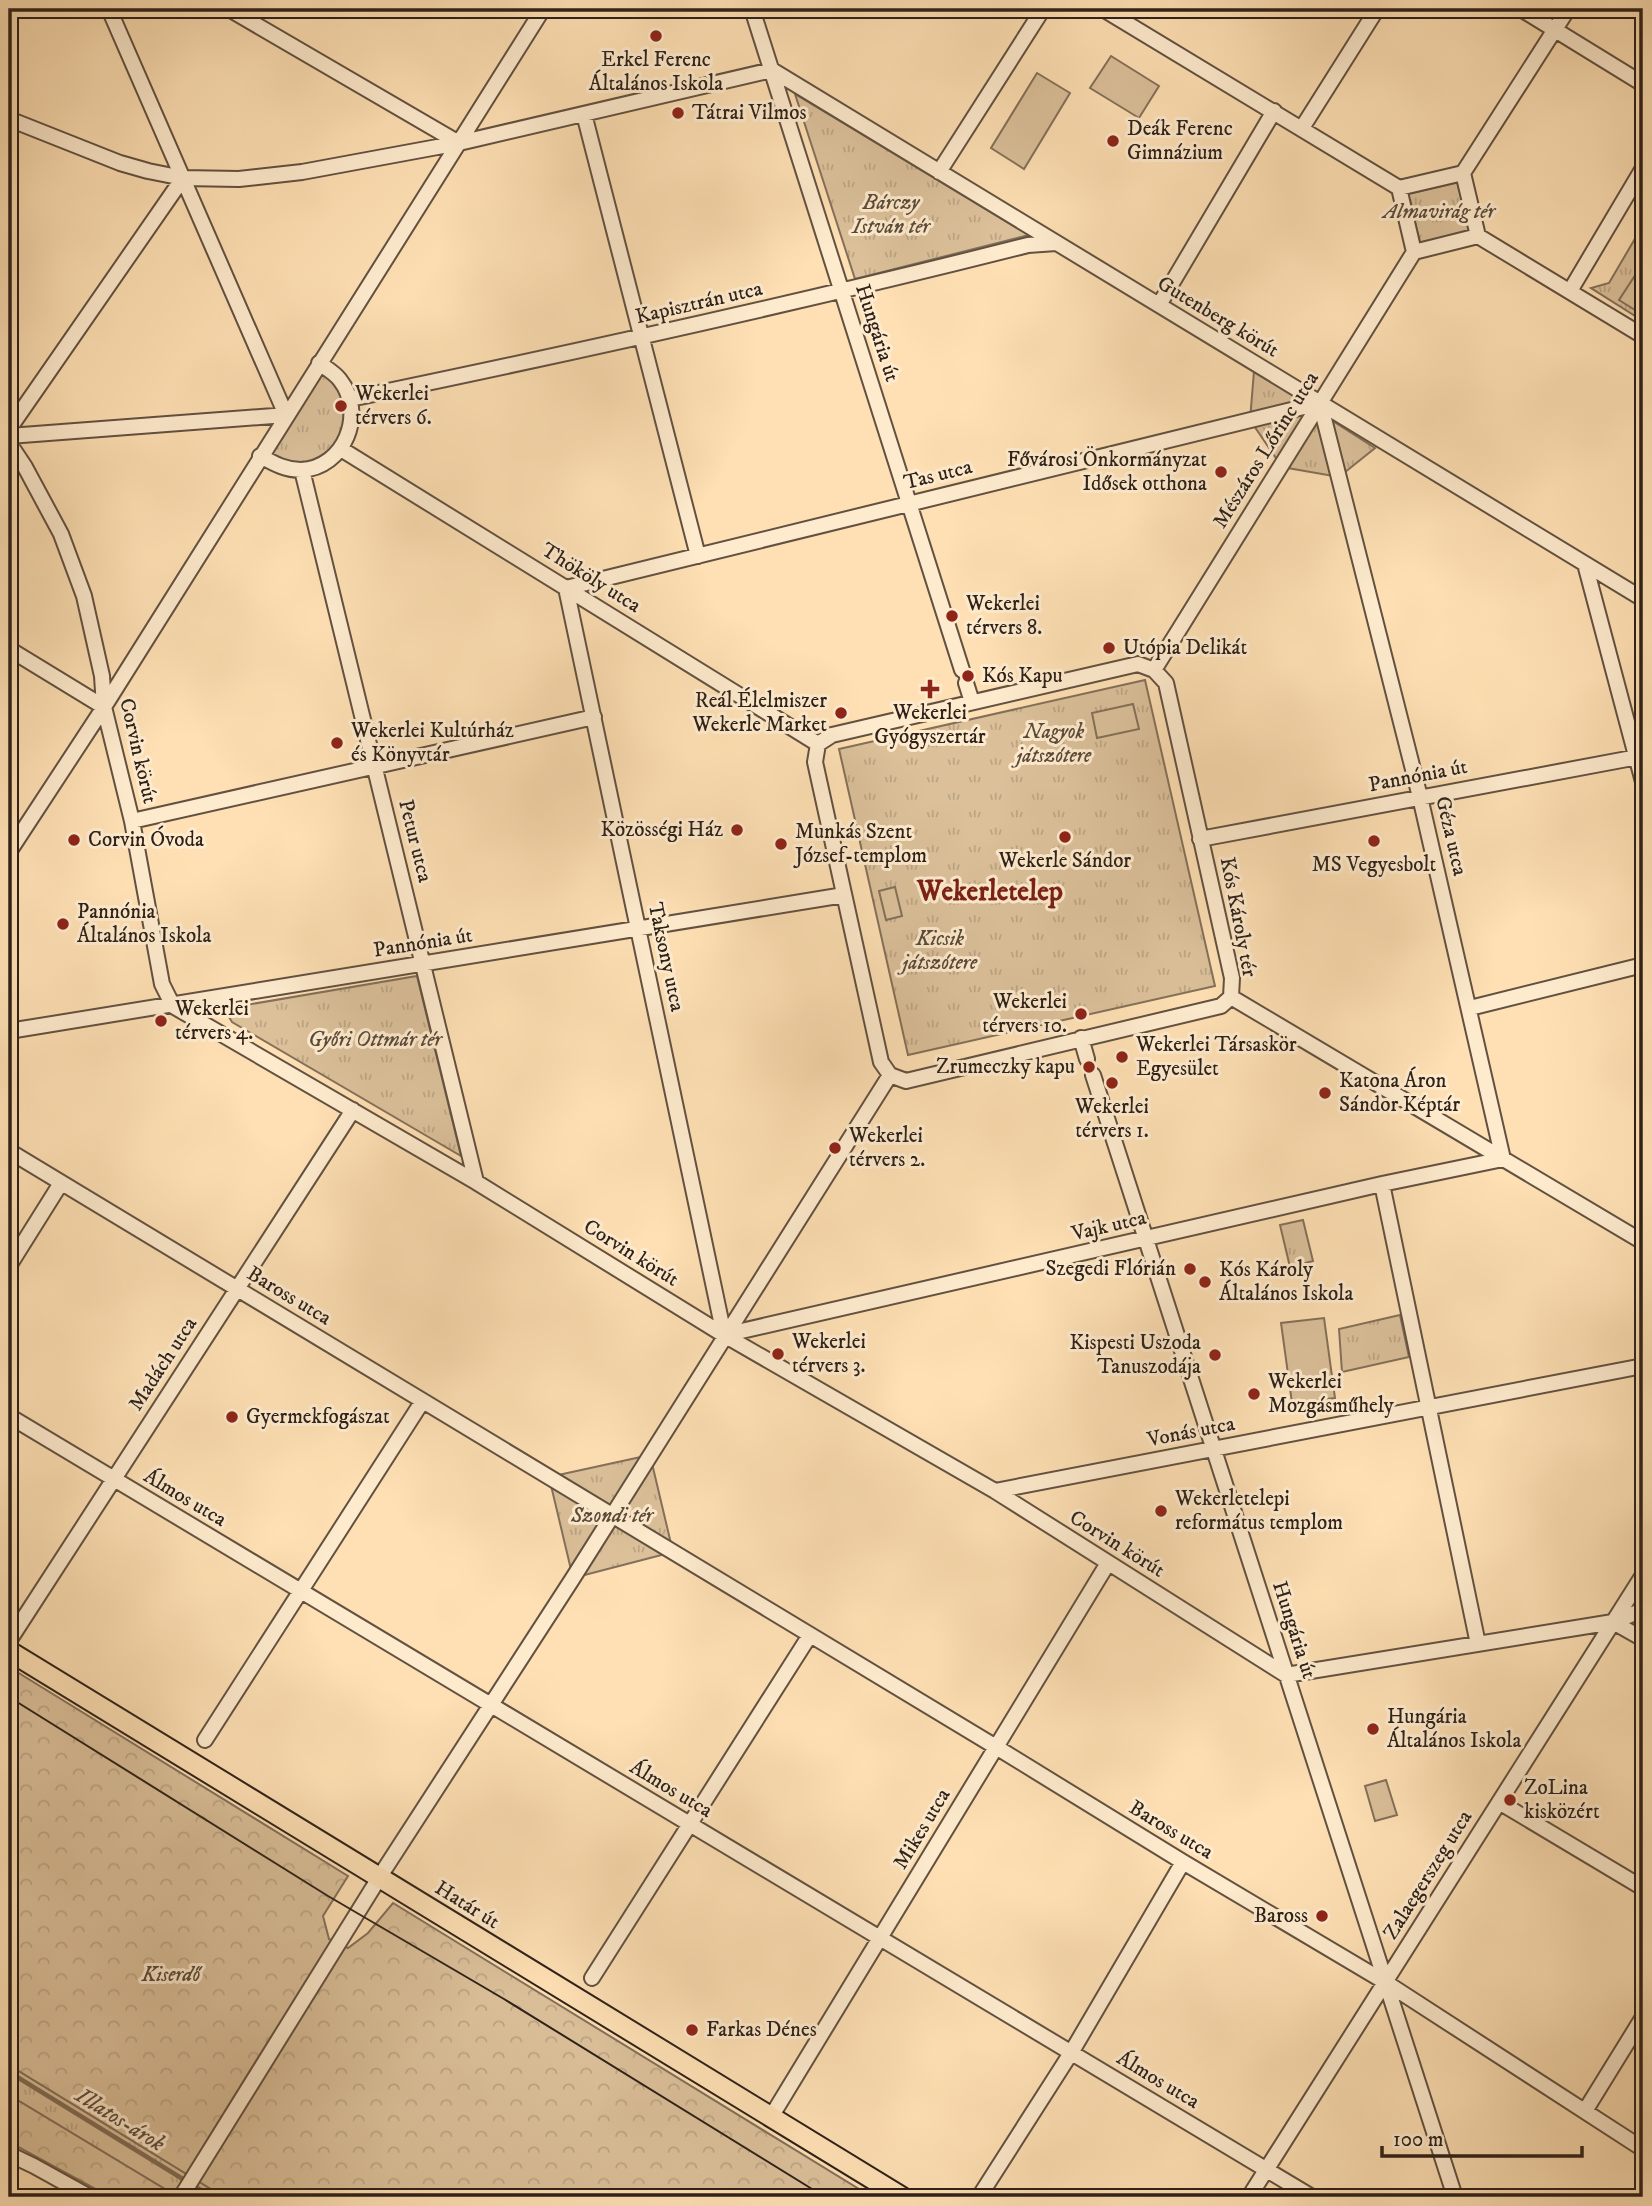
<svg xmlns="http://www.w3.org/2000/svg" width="1652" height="2206" font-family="'IM FELL DW Pica',serif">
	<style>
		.grass { fill: url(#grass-tufts); stroke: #84705a; stroke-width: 2 }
		.forest { fill: url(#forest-crowns); stroke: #84705a; stroke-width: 2 }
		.pitch { fill: #dbc09a; stroke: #84705a; stroke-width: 2 }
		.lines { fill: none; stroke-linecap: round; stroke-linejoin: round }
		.stream { stroke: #806d56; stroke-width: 4.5 }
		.minor-casing { stroke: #625140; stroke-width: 18 }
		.major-casing { stroke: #2e2119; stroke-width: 23 }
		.minor { stroke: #feebce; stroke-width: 14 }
		.major { stroke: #fee0b4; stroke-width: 19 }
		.tram { stroke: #2e2119; stroke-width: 2 }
		.poi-dot { fill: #8f2418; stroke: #feebce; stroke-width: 2.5 }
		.labels { text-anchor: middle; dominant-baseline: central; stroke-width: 6; stroke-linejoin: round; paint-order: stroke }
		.poi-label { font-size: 21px; fill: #2e2119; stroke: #feebce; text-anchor: start }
		.park-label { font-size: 21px; font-style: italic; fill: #594939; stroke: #feebce }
		.street-label { font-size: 21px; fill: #2e2119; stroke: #feebce }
		.water-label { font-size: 23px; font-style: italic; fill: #5e4d3d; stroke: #feebce }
		.district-label { font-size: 28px; font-weight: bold; fill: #7a1f14; stroke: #feebce }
	</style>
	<defs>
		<pattern id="grass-tufts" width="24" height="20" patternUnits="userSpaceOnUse" patternTransform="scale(1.75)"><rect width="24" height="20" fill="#dbc09a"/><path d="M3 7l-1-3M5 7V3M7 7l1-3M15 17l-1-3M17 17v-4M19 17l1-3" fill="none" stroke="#bca584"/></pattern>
		<pattern id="forest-crowns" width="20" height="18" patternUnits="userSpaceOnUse" patternTransform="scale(1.75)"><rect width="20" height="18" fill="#dbc09a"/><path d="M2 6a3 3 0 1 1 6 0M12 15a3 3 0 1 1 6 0" fill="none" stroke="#bca584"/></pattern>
	</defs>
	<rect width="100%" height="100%" fill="#fee0b4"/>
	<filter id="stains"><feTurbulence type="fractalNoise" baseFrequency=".00286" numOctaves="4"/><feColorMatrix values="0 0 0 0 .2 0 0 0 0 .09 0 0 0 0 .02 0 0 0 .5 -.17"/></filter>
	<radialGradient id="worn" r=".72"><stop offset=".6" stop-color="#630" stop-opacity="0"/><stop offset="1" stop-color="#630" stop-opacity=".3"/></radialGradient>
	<!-- grass -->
	<path class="grass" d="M795,94L1029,235L855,279Z
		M1458,182L1469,231L1420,243L1408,194Z
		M1643,225V321L1591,288L1609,283Z
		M319,363L350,399L341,449L302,470L260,456Z
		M1254,371L1375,448L1339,477L1282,467L1250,420Z
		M1145,680L1215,986L908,1055L839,749Z
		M417,976L461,1156L232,1022L229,1017V1011L234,1007Z
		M1303,1220L1313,1261L1290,1267L1280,1225Z
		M1400,1315L1409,1357L1342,1372L1339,1329Z
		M650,1455L673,1552L573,1578L549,1477Z
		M9,2065L224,2197H178L9,2095Z"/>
	<!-- forest -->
	<path class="forest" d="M9,1667L348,1876L323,1916L329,1939L348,1948L368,1933L393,1903L872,2197H224L9,2065Z
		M9,2095L178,2197H110L9,2142Z"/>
	<!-- pitch -->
	<path class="pitch" d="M1111,56L1159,86L1139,118L1090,88Z
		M1037,73L1070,93L1024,169L991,148Z
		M1636,274L1643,279V315L1619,300Z
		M1133,704L1139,729L1097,738L1092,713Z
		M895,887L902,916L886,920L879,891Z
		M1324,1318L1335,1398L1292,1403L1281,1323Z
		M1386,1780L1397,1815L1375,1821L1365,1786Z"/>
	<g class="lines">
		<!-- stream -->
		<path class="stream" d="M9,2072L212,2197"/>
		<defs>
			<path id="minor" d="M229,9L459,143
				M752,9L962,670
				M1103,9L1399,188
				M1521,9L1643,84
				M584,114L698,556
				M9,119L120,163L148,171L183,178L239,179L302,172L459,143L772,70L1643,599
				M1302,128L1377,9
				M939,172L1043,9
				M1463,173L1478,236L1414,252L1399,188Z
				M1463,173L1568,9
				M1478,236L1643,336
				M1570,291L1643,168
				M1159,305L1274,111
				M350,399C577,352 803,302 1028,245L1056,243
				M1320,403L1420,797L1503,1159
				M9,429L183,178
				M9,436L286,415L109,9
				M9,443L25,467L61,534L84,596L102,676L104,707L132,821L162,984L173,1006L476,1182L724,1335L995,1491L1286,1675L1613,1622L1643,1610
				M341,449L818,744
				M260,456C273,463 285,470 301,470C345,468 366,413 340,380C335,373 326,368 319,363
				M302,470L476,1182
				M1585,564L1643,782
				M566,588L724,1335L1382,1184L1503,1159
				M566,588L1320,403
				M9,649L104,707
				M1138,664L1154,670L1166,683L1232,978L1231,997L1221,1006L906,1081L890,1075L881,1062L815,762L818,744L832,735Z
				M1154,670L1414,252
				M966,683L972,702
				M132,821L594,717
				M1200,839L1643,756
				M9,852L104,707L543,9
				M1231,997L1643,1242
				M1470,1008L1643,965
				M9,1031L844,895
				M1081,1038L1087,1059
				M1093,1075L1455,2197
				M9,1151L996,1747L1183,1862L1385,1982L1643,2149
				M1382,1184L1478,1644
				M9,1266L61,1183
				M9,1416L1312,2197
				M995,1491L1643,1366
				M1613,1622L1643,1639
				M9,1641L353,1110
				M205,1740L422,1402
				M1499,1802L1643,1888
				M592,1978L810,1635
				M1585,2111L1643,2017
				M771,2117L1108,1563
				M9,2154L34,2166L90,2197
				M181,2197L384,1870L573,1578L890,1075
				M979,2197L1071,2053L1183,1862
				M1249,2197L1643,1575"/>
			<path id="major" d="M9,1651L902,2197"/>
		</defs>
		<!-- minor casing -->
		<use href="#minor" class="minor-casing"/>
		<!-- major casing -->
		<use href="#major" class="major-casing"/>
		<!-- minor -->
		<use href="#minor" class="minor"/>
		<!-- major -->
		<use href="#major" class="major"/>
		<!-- tram -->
		<path class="tram" d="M9,1697L328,1896L504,1999L825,2197"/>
	</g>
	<!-- markers -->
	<g class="poi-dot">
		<circle cx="656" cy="36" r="7"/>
		<circle cx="678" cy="113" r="7"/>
		<circle cx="1113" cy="141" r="7"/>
		<circle cx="341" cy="406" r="7"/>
		<circle cx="1221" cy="472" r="7"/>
		<circle cx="952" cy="616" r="7"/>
		<circle cx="1109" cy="648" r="7"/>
		<circle cx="968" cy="676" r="7"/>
		<path d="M926.5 678.5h7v7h7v7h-7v7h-7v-7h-7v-7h7z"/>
		<circle cx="841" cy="713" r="7"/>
		<circle cx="337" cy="743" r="7"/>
		<circle cx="737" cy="830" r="7"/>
		<circle cx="1065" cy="837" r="7"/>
		<circle cx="74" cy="840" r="7"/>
		<circle cx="1374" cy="841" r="7"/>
		<circle cx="781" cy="844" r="7"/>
		<circle cx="63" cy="924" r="7"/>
		<circle cx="1081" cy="1014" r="7"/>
		<circle cx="161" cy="1021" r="7"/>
		<circle cx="1122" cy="1057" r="7"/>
		<circle cx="1089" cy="1067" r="7"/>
		<circle cx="1112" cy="1083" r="7"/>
		<circle cx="1325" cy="1093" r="7"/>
		<circle cx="835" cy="1148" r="7"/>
		<circle cx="1190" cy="1269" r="7"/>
		<circle cx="1205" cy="1282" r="7"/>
		<circle cx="778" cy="1354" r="7"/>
		<circle cx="1215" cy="1355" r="7"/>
		<circle cx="1254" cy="1394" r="7"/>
		<circle cx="232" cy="1417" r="7"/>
		<circle cx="1161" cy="1511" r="7"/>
		<circle cx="1373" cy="1729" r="7"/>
		<circle cx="1510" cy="1800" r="7"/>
		<circle cx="1322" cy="1916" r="7"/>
		<circle cx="692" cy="2030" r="7"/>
	</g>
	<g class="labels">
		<!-- poi labels -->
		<g class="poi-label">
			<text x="656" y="60" text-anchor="middle">Erkel Ferenc<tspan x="656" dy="24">Általános Iskola</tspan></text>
			<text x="692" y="113">Tátrai Vilmos</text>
			<text x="1127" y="129">Deák Ferenc<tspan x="1127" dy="24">Gimnázium</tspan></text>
			<text x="355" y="394">Wekerlei<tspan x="355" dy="24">térvers 6.</tspan></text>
			<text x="1207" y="460" text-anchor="end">Fővárosi Önkormányzat<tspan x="1207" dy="24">Idősek otthona</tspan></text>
			<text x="966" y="604">Wekerlei<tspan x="966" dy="24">térvers 8.</tspan></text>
			<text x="1123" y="648">Utópia Delikát</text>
			<text x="982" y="676">Kós Kapu</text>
			<text x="827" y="701" text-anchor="end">Reál Élelmiszer<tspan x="827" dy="24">Wekerle Market</tspan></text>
			<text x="930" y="713" text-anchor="middle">Wekerlei<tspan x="930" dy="24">Gyógyszertár</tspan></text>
			<text x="351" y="731">Wekerlei Kultúrház<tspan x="351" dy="24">és Könyvtár</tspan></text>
			<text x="723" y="830" text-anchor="end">Közösségi Ház</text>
			<text x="795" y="832">Munkás Szent<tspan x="795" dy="24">József-templom</tspan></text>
			<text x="88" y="840">Corvin Óvoda</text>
			<text x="1065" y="861" text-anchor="middle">Wekerle Sándor</text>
			<text x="1374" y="865" text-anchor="middle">MS Vegyesbolt</text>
			<text x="77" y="912">Pannónia<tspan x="77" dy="24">Általános Iskola</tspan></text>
			<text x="1067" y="1002" text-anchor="end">Wekerlei<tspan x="1067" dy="24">térvers 10.</tspan></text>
			<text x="175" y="1009">Wekerlei<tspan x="175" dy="24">térvers 4.</tspan></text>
			<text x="1136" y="1045">Wekerlei Társaskör<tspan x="1136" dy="24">Egyesület</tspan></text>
			<text x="1075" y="1067" text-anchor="end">Zrumeczky kapu</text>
			<text x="1339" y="1081">Katona Áron<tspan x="1339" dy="24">Sándor Képtár</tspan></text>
			<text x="1112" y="1107" text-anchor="middle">Wekerlei<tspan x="1112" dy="24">térvers 1.</tspan></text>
			<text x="849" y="1136">Wekerlei<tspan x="849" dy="24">térvers 2.</tspan></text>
			<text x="1176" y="1269" text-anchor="end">Szegedi Flórián</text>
			<text x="1219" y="1270">Kós Károly<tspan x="1219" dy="24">Általános Iskola</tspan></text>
			<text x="792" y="1342">Wekerlei<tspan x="792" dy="24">térvers 3.</tspan></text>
			<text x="1201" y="1343" text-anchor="end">Kispesti Uszoda<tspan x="1201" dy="24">Tanuszodája</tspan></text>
			<text x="1268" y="1382">Wekerlei<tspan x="1268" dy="24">Mozgásműhely</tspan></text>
			<text x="246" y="1417">Gyermekfogászat</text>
			<text x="1175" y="1499">Wekerletelepi<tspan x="1175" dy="24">református templom</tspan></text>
			<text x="1387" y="1717">Hungária<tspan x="1387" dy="24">Általános Iskola</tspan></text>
			<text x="1524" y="1788">ZoLina<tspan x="1524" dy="24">kisközért</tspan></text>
			<text x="1308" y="1916" text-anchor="end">Baross</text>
			<text x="706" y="2030">Farkas Dénes</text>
		</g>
		<!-- park labels -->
		<g class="park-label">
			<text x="891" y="203">Bárczy<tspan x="891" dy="24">István tér</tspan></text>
			<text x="1439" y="212">Almavirág tér</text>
			<text x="1054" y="732">Nagyok<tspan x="1054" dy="24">játszótere</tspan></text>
			<text x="940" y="939">Kicsik<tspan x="940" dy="24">játszótere</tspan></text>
			<text x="375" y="1040">Győri Ottmár tér</text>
			<text x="612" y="1516">Szondi tér</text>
			<text x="171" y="1975">Kiserdő</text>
		</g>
		<!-- street labels -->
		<g class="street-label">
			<text transform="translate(699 303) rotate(-13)">Kapisztrán utca</text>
			<text transform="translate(1218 317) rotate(31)">Gutenberg körút</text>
			<text transform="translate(877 333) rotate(72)">Hungária út</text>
			<text transform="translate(1266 450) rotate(-58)">Mészáros Lőrinc utca</text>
			<text transform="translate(938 475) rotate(-14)">Tas utca</text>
			<text transform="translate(591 578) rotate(32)">Thököly utca</text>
			<text transform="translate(138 751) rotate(77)">Corvin körút</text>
			<text transform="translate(1418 776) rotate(-11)">Pannónia út</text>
			<text transform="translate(1451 836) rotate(77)">Géza utca</text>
			<text transform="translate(415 841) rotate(76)">Petur utca</text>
			<text transform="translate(1238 917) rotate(79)">Kós Károly tér</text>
			<text transform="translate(423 943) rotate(-9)">Pannónia út</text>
			<text transform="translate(666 957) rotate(78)">Taksony utca</text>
			<text transform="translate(1109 1226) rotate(-13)">Vajk utca</text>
			<text transform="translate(631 1253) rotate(32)">Corvin körút</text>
			<text transform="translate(289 1296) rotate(31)">Baross utca</text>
			<text transform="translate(163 1364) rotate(-57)">Madách utca</text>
			<text transform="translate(1191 1432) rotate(-11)">Vonás utca</text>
			<text transform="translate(185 1498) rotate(31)">Álmos utca</text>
			<text transform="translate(1117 1544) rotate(32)">Corvin körút</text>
			<text transform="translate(1294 1630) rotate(72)">Hungária út</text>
			<text transform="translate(671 1789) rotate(31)">Álmos utca</text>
			<text transform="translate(922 1829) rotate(-59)">Mikes utca</text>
			<text transform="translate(1171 1830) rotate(31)">Baross utca</text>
			<text transform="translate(1428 1875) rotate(-58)">Zalaegerszeg utca</text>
			<text transform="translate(467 1905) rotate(32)">Határ út</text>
			<text transform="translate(1158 2080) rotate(31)">Álmos utca</text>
		</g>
		<!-- water labels -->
		<g class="water-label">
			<text transform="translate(120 2120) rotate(32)">Illatos-árok</text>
		</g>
		<!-- district labels -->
		<g class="district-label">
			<text x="990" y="891">Wekerletelep</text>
		</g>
	</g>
	<!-- margin -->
	<rect width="1652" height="2206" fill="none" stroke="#fee0b4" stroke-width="35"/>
	<rect x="10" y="10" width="1631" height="2185" fill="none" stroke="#2e2119" stroke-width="3.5"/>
	<rect x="18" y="18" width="1617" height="2171" fill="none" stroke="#2e2119" stroke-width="2"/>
	<!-- scale -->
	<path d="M1382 2146v10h200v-10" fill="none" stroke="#2e2119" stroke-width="3.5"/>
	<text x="1393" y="2146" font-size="21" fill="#2e2119" stroke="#feebce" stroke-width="5" paint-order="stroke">100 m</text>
	<rect width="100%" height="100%" filter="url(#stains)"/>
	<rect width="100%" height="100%" fill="url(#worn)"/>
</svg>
